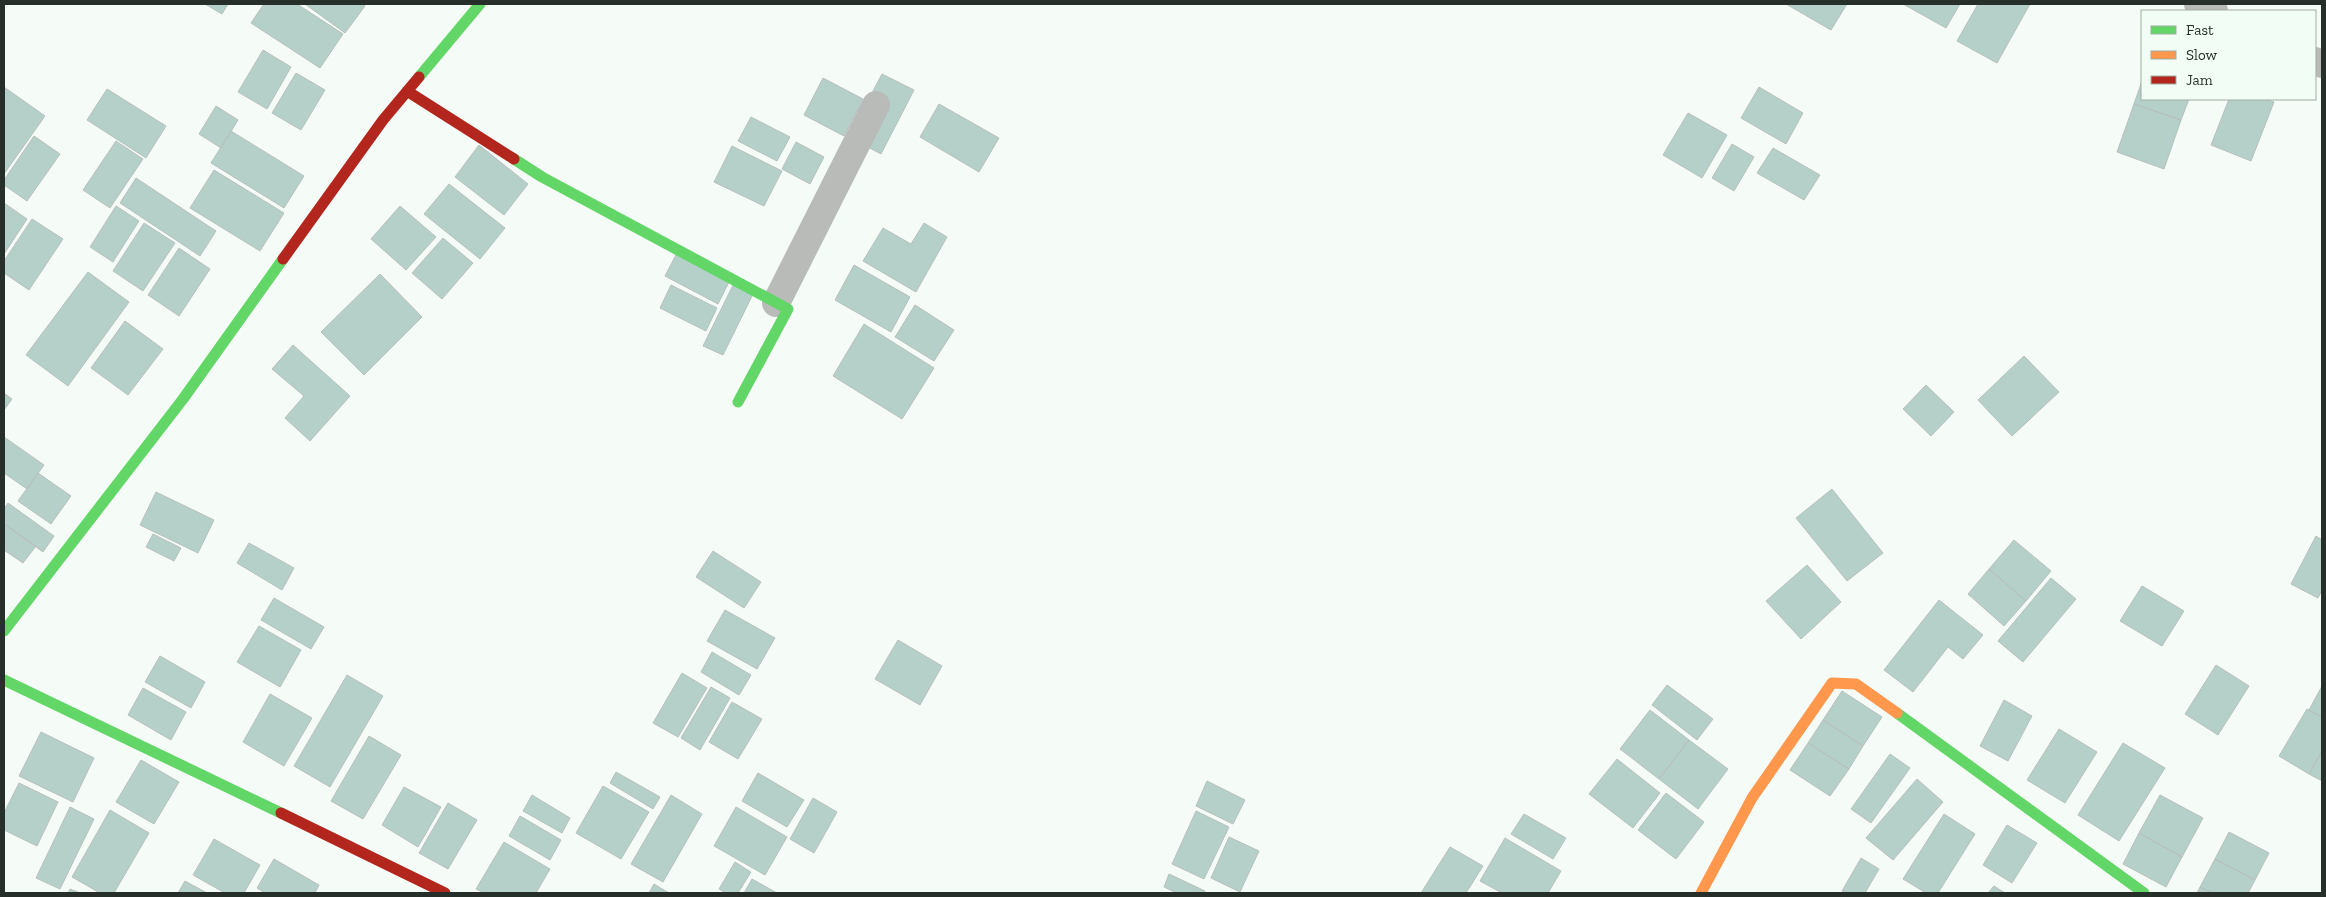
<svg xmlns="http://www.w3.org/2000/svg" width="2326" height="897" font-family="'Zilla Slab',serif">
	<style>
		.building { fill: #b4d0c9; stroke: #b8c0bd }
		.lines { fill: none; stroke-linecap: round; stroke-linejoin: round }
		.street { stroke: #b9bbb9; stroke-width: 28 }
		.fast { stroke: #63d668; stroke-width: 11 }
		.slow { stroke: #ff974d; stroke-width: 11 }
		.jam { stroke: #b3261e; stroke-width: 11 }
	</style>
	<rect width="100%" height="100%" fill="#f5fbf6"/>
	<!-- building -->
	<path class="building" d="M205,4H228L222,14Z
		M264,4H297L343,34L320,68L251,23Z
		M305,4H362L365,6L345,33Z
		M1786,4H1847L1831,30Z
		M1903,4H1960L1946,28Z
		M1978,4H2030L1997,63L1957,41Z
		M263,50L291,67L267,109L238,92Z
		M296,73L325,90L301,130L272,113Z
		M882,74L914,90L881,154L849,137Z
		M823,78L863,99L844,136L804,115Z
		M2142,81V99H2189L2181,120L2134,104Z
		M4,87L45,116L4,174Z
		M1759,87L1803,113L1786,144L1741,118Z
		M107,89L166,126L146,158L87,120Z
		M2229,99H2265L2274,102L2251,161L2211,145Z
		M939,104L999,138L979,172L920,137Z
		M2134,104L2181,120L2164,169L2117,152Z
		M216,106L238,120L221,148L199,134Z
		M1688,113L1727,135L1702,178L1663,155Z
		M751,117L790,137L777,161L738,141Z
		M231,131L304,176L284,208L211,163Z
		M34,136L60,154L27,201L4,185V180Z
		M116,141L143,159L110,208L83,190Z
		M796,142L824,157L810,184L782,169Z
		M1732,144L1754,157L1734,191L1712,178Z
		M479,145L528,184L504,215L455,177Z
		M732,146L782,171L764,206L714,182Z
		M1773,148L1820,175L1804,200L1757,173Z
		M214,170L284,213L260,251L190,208Z
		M136,178L216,231L200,256L120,203Z
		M449,184L505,228L480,259L424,214Z
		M4,203L27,219L4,254Z
		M116,206L139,221L113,262L90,247Z
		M400,206L436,237L406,270L371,239Z
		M32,219L63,239L29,290L4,273V261Z
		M144,223L175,243L143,291L113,271Z
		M924,223L947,237L916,292L863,261L883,228L911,244Z
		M443,238L473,263L442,299L412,273Z
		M179,248L210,269L179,316L148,295Z
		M679,249L732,276L718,304L665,276Z
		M854,265L910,297L891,332L835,300Z
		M88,272L129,302L68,386L26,355Z
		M380,274L422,317L364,375L321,332Z
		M736,279L756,288L723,355L703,346Z
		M671,285L717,308L706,331L660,308Z
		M915,305L954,330L934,361L895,337Z
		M125,321L163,349L128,395L91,368Z
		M864,324L934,368L902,419L833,376Z
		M293,345L350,396L310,441L285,418L304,396L272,369Z
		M2024,356L2059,392L2012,436L1978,400Z
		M1926,385L1954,412L1931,436L1903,409Z
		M4,393L12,399L4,410Z
		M4,437L44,465L27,489L4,473Z
		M38,473L71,496L51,524L18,501Z
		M1832,489L1883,553L1847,581L1796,518Z
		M156,492L214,520L198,553L140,525Z
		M8,503L54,536L43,552L4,524V509Z
		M4,524L36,546L23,563L4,550Z
		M153,534L181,548L174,561L146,547Z
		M2316,536L2322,540V590L2318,598L2291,584Z
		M2014,540L2051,571L2026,601L1989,569Z
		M249,543L294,568L282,590L237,563Z
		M713,551L761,582L744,608L696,577Z
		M1807,565L1841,602L1801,639L1766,601Z
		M1989,569L2026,601L2004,626L1968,594Z
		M2051,578L2076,599L2023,662L1998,641Z
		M2142,586L2184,611L2162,646L2120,621Z
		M274,598L324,627L311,649L261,620Z
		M1939,600L1983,635L1963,659L1948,647L1913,692L1884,670Z
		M725,610L775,638L757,669L707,641Z
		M259,626L301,650L280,687L237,662Z
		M898,640L942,666L920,705L875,679Z
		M712,652L751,675L739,695L701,672Z
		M160,656L205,682L191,708L145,682Z
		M2216,665L2249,686L2218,735L2185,714Z
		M682,673L707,688L678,737L653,723Z
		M347,675L383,696L330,787L294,766Z
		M1667,685L1713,719L1697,740L1652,705Z
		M2322,686V717L2309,710Z
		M711,687L730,698L700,750L681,738Z
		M143,688L186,712L171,740L128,715Z
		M1842,691L1882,717L1863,746L1823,720Z
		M270,694L312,718L284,766L243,742Z
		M2004,700L2032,716L2008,761L1980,746Z
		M732,702L762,719L738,759L709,742Z
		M2307,709L2322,717V751L2309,774L2279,756Z
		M1650,710L1689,740L1659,779L1620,749Z
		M1823,720L1863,746L1849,769L1808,743Z
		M2059,729L2097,752L2065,803L2027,780Z
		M41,732L94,758L73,802L19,776Z
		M369,736L401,755L363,819L331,801Z
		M1689,740L1728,769L1698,809L1659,779Z
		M1808,743L1849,769L1830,796L1790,770Z
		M2123,743L2165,768L2119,841L2078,815Z
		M2322,751V781L2309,774Z
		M1890,754L1910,768L1871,823L1851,809Z
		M1617,759L1660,793L1633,828L1589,794Z
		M141,760L179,782L154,824L116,802Z
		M616,772L660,797L653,809L610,783Z
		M758,773L804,800L787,827L742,801Z
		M1917,779L1943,802L1893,860L1866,838Z
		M1207,781L1245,800L1233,824L1196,806Z
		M19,783L58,802L37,846L4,830V813Z
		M603,786L649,812L621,859L576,833Z
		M404,787L441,807L418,847L382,825Z
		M1666,793L1704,822L1676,859L1638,830Z
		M532,795L570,818L562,833L523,811Z
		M671,795L702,814L663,882L631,864Z
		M2160,795L2203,818L2182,857L2139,833Z
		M813,798L837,812L814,853L790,839Z
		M448,803L477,820L448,869L419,853Z
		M70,807L94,819L60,889L36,878Z
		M736,807L787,837L765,875L714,846Z
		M110,810L149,833L114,893H100L72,877Z
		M1196,811L1229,827L1204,879L1172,864Z
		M1524,814L1566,838L1553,859L1511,834Z
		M1944,814L1975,834L1938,893H1926L1903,879Z
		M520,816L561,840L550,860L509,836Z
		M2007,825L2037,843L2012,883L1983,865Z
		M2229,832L2269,853L2255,880L2215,859Z
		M2139,833L2182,857L2166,887L2123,864Z
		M1229,837L1259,851L1240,892L1211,878Z
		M1505,838L1561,871L1548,893H1502L1480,881Z
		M214,839L260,865L244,893H225L193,875Z
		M504,842L550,869L536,893H484L476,889Z
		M1450,847L1483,866L1466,893H1421Z
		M1861,858L1879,869L1865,893H1846L1842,891Z
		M274,859L319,885L315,893H265L257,888Z
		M2215,859L2255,880L2248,893H2212L2200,887Z
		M735,862L751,872L738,893H726L719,889Z
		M1169,874L1205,891L1204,893H1177L1164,887Z
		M752,879L777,893H744Z
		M185,881L207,893H178Z
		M654,884L669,893H649Z
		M1994,886L2005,893H1988Z
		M2200,887L2212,893H2197Z
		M70,889L80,893H68Z"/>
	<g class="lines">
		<!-- street -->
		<path class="street" d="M2198,4L2214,11
			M2315,61L2322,64
			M776,303L876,105"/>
		<!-- fast -->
		<path class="fast" d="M419,77L480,4
			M514,159L542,177L788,309L738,402
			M4,631L183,399L283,259
			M4,680L281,813
			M1897,713L2144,893"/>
		<!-- slow -->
		<path class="slow" d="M1701,893L1752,798L1832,683L1856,684L1897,713"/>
		<!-- jam -->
		<path class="jam" d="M407,91L514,159
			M283,259L383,120L419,77
			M281,813L445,893"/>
	</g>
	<!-- border -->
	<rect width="2326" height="897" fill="none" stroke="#272f2a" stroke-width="10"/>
	<!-- legend -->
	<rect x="2141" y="10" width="175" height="90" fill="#f2fef5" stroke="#a1aba4"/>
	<rect x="2151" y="26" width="25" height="8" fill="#63d668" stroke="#a1aba4"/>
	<text x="2186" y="35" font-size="15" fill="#272f2a">Fast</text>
	<rect x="2151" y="51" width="25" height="8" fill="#ff974d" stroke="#a1aba4"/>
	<text x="2186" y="60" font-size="15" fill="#272f2a">Slow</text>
	<rect x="2151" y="76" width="25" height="8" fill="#b3261e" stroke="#a1aba4"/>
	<text x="2186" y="85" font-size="15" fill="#272f2a">Jam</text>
</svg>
